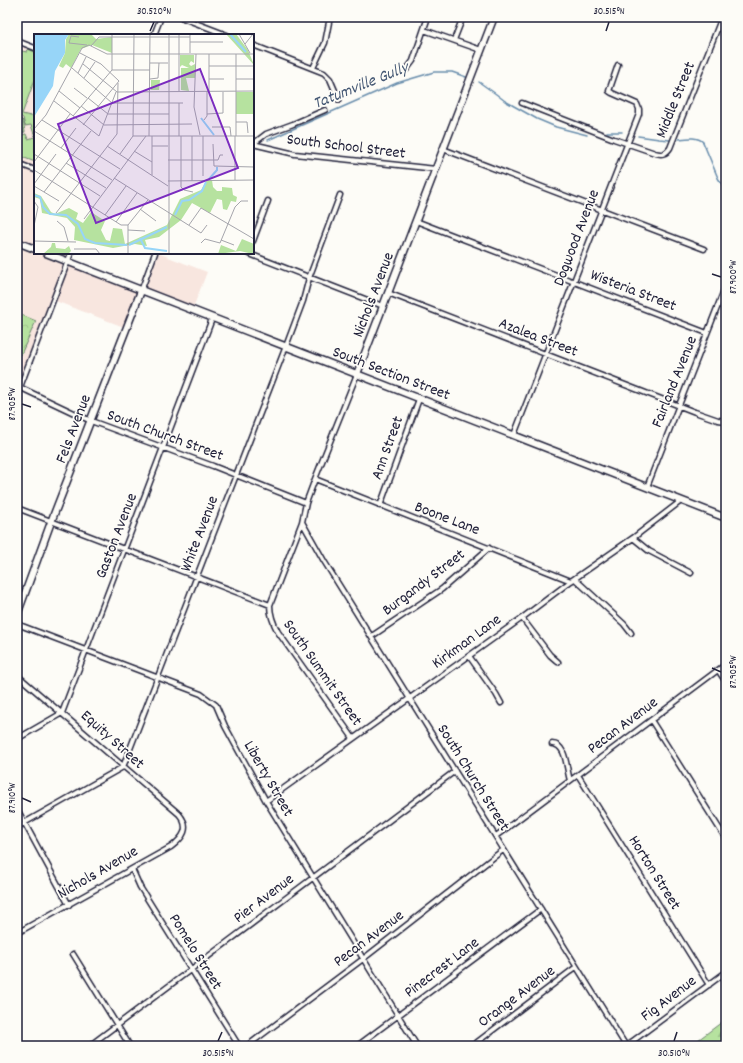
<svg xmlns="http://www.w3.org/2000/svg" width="743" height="1063" font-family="Dekko,sans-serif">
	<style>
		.built { fill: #f8e6df }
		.grass { fill: #b6e29f; stroke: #6c826d }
		.forest { fill: url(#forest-firs); stroke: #6c826d }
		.park { fill: url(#park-crowns); stroke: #6c826d }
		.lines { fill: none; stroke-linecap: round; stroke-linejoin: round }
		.stream { stroke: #688dac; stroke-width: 1.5 }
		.street-casing { stroke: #22223b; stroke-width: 7 }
		.secondary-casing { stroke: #22223b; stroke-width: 9 }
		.street { stroke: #fdfcf7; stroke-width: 4 }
		.secondary { stroke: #fdfcf7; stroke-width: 6 }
		.ticks { fill: none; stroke: #22223b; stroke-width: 1.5 }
		.labels { text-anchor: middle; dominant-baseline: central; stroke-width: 3.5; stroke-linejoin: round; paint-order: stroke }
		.street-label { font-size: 16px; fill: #22223b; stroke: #fdfcf7 }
		.water-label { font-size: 17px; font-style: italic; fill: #455874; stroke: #fdfcf7 }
		.inset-river { fill: none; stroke: #97d5f8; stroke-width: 2 }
		.inset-road { fill: none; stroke: #a5a5ac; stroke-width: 1 }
		.view { fill: #7b2cbf; fill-opacity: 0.15; stroke: #7b2cbf; stroke-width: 2 }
		.inset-edge { fill: none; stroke: #22223b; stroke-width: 2 }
		.neatline { fill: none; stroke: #22223b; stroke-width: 1.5 }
		.ticks-label { font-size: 10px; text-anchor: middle; fill: #22223b }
	</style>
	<defs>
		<pattern id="forest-firs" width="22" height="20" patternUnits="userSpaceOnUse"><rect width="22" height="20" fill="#b6e29f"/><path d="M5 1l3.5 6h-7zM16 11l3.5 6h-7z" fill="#9cc28a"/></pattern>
		<pattern id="park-crowns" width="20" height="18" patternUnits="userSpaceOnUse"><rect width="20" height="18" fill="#b6e29f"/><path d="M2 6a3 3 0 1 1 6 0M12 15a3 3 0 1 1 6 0" fill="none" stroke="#9cc28a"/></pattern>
	</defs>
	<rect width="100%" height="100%" fill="#fdfcf7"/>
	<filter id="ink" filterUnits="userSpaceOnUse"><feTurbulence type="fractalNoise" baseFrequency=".025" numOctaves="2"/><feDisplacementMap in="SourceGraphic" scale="8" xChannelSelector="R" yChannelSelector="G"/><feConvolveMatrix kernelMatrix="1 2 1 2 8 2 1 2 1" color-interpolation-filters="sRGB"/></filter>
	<g filter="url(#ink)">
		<!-- built -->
		<path class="built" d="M17,45L35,52V253H73L71,260L139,286L152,253H158L207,272L191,313L136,293L124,327L50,299L17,388Z"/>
		<!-- grass -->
		<path class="grass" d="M28,49L35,52V79L22,114L35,117V162L17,155V136L26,134L28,139L35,137L31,125L25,126L23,118L17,113V67L20,58L17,57V50L27,52Z
			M17,115L23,121L25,132L17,134Z"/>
		<!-- forest -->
		<path class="forest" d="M726,1019V1046H690Z"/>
		<!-- park -->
		<path class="park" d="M17,313L36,321L17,363Z"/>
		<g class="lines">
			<!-- stream -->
			<path class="stream" d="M479,82L496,94L505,101L537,119L556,127L587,135
				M607,132H622
				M638,136L659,139L670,140
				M679,139C687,138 697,136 703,142L718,178L726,191
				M268,140L397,83L434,72H452L466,77"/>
			<defs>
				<path id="street" d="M180,17L227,35
					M424,30L481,50
					M154,35L161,17
					M454,40L463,17
					M17,41L35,48
					M253,45L324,73L330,79L339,100
					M313,68L325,43L330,17
					M407,69L413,61L428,17
					M522,103L614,139L655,153C662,155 666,154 670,148L722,17
					M253,144L295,154L436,169
					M253,144L266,134L293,124L325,110
					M443,149L704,249
					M17,163L35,170
					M416,221L707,333
					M253,241L268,201
					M247,253L383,306
					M141,291L155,253
					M388,293L695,412L718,420L726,421
					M17,386L91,421L213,466L306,503
					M17,398L20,387L71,253
					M514,435L639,114V109L637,104L612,93L609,91L618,65
					M315,479L571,581
					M647,487L726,285
					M380,506L419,399
					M17,508L270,605
					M302,522L324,561L626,1046
					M633,538L649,551L691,573
					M575,579L624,624L631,633
					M522,618L550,655L558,662
					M17,624L201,694L216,705L225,726L266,801L417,1046
					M372,636L442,589L489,548
					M469,656L496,694L501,703
					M718,670L726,682
					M17,675L179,814C191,828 183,838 171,847L17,933
					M651,720L726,839
					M353,738L278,632C273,623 270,615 270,605L302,522L306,503L315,479L357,374
					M17,739L62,713L212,319
					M552,744C567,744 566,769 570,780
					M578,775L709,985
					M266,801L522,618L571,581L633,538L681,501
					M17,809L69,905
					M17,827L123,767L288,341L303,301L309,278L340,195
					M496,836L726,664
					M132,869L140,887L239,1046
					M73,954L130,1046
					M17,1042L20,1046
					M89,1046L455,771
					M247,1046L363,959L503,850
					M357,1046L541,909
					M472,1046L576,967
					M626,1046L726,972"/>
				<path id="secondary" d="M17,242L35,249
					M46,253L726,518
					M357,374L494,17
					M17,615L51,522L141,291"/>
			</defs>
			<!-- street casing -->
			<use href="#street" class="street-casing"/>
			<!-- secondary casing -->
			<use href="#secondary" class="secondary-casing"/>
			<!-- street -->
			<use href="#street" class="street"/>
			<!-- secondary -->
			<use href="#secondary" class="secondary"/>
		</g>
	</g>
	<!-- ticks -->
	<path class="ticks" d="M150,31L154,22M606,31L609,22M712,274L721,277M22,404L31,407M712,668L721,672M22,798L31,802M218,1041L222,1032M674,1041L677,1032"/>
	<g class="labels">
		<!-- street labels -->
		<g class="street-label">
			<text transform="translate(676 100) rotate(-68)">Middle Street</text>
			<text transform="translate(346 147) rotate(7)">South School Street</text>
			<text transform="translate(577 238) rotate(-69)">Dogwood Avenue</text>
			<text transform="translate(633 291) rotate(21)">Wisteria Street</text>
			<text transform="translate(374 295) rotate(-69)">Nichols Avenue</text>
			<text transform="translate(538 338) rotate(21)">Azalea Street</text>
			<text transform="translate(391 374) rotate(21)">South Section Street</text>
			<text transform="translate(675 382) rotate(-68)">Fairland Avenue</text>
			<text transform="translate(74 429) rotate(-69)">Fels Avenue</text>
			<text transform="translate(165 436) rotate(20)">South Church Street</text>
			<text transform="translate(388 448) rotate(-70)">Ann Street</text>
			<text transform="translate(447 519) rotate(21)">Boone Lane</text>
			<text transform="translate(200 534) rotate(-69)">White Avenue</text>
			<text transform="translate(117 536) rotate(-69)">Gaston Avenue</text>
			<text transform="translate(424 583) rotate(-37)">Burgandy Street</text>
			<text transform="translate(467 642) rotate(-36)">Kirkman Lane</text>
			<text transform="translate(322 673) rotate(55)">South Summit Street</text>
			<text transform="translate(623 726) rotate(-37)">Pecan Avenue</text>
			<text transform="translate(112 740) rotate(42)">Equity Street</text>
			<text transform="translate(473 778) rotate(58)">South Church Street</text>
			<text transform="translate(268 779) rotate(60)">Liberty Street</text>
			<text transform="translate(98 873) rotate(-30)">Nichols Avenue</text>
			<text transform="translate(654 873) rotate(58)">Horton Street</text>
			<text transform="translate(264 899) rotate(-37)">Pier Avenue</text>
			<text transform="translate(369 939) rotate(-37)">Pecan Avenue</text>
			<text transform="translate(195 952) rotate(58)">Pomelo Street</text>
			<text transform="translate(442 968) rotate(-37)">Pinecrest Lane</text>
			<text transform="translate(517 997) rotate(-37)">Orange Avenue</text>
			<text transform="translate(669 999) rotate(-37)">Fig Avenue</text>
		</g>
		<!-- water labels -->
		<g class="water-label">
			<text transform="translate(361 87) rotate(-22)">Tatumville Gully</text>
		</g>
	</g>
	<!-- overview -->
	<g transform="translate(34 34)">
		<rect width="220" height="220" fill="#fdfcf7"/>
		<path d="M146,21H160V29L157,27L155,30L157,32L161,30V44H152L155,57L147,56V34H155L148,31L146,33Z" fill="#b6e29f"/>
		<path d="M192,0H202L214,16L220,31ZM173,146H178L179,153L183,157H188V153L198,154L199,161L203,163L202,168L197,167L193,176L189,175L188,166L183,165L176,179L158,169L147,186L125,203L111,206L113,212L101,210L79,214L40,206L41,193L33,184L8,179L6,165L0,163V159L7,162L17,178L21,180L35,174L44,179L42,185L49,189L57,178L71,187L67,196L72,206L76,207L79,194L88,195L91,210L133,191L146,165L167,156ZM208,205L220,210L219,220L206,217L184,220L187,211L202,217ZM18,209H21L22,214L31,215L35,212L37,217L34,220H9L17,213Z" fill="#b6e29f"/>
		<path d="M35,0H57L62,5L78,3V19L58,11L47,15L37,34L32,30L29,34L25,32L31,19L32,5ZM117,46H126L125,56H117ZM202,58H220V80H202Z" fill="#b6e29f"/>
		<path d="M0,0H35L31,6V19L21,37L19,52L0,83Z" fill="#97d5f8"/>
		<path class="inset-river" d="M196,0L212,18M167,84L180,101M175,145L183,136V133M0,161L6,163L9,173L16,180L32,181L44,190L51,205L61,209L93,211M141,181L148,167L155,166L168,157L172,148M106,204L111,214L133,217M95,211L133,193"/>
		<path class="inset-road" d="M145,0V57M156,0V19M205,0L216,19M45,3L37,2L35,9L53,11M156,8H189M211,10L219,0M57,12L65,3H156M46,19L67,30L85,47L49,91M162,20L160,73L166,101M175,20V57M202,20V102M116,29H134M49,30L83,58L220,57M175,32H220M38,34L78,69H149M78,36H116M44,39L52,23M50,44L61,28M116,45L124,44L125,29M175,45H190M202,45H220M40,54L53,64M25,57L46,74M54,64L74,80H135M20,67L65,102L82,58M145,69V102M47,72L70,91L158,90M173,80L189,79V58M39,82L78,36V0M8,86L86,135M170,86L173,82V57M202,88H213L214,99M178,93H196L197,102M0,95L12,81L48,14L55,11L73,20H135V0M0,97L78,146M99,102H220M115,102L116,0M147,102V153L150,156L159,158M169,102V142M179,110L180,132L220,133M73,112L134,152M118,112H134M27,114L42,94M100,117L118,128M0,120L66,162M86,120L99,102L100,0M134,126H184L186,121H189M0,128L36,80M32,129L72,154M0,136L87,191H94M118,141V102M80,144L167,199L173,191M201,146V102M134,147L220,146M158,147V102M0,150L22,120M0,152L25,167M10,158L57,97M0,167L4,173L0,192M106,175L122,187M22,179L83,100L84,49M71,181L92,152M50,185L112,102M23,187L30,193L34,207M82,188L103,159M94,191L114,166M94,191V220M155,191L167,174L220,205M94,196L111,197M187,206L200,211M0,207L42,208M167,209L171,205L186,209L201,173L207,167H214M40,215H62L66,220M135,220V20H220"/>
		<path class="view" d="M166,35L204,134L62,189L24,90Z"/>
		<rect width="220" height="220" class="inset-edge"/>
	</g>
	<!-- margin -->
	<rect width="743" height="1063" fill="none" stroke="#fdfcf7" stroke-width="44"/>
	<rect x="22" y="22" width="699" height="1019" class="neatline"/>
	<g class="ticks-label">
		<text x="154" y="14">30.520°N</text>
		<text x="609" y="14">30.515°N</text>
		<text transform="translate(732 277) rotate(-90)" y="4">87.900°W</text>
		<text transform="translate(11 404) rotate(-90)" y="4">87.905°W</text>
		<text transform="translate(732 672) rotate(-90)" y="4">87.905°W</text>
		<text transform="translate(11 798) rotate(-90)" y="4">87.910°W</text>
		<text x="218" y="1056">30.515°N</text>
		<text x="674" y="1056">30.510°N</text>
	</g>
</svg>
